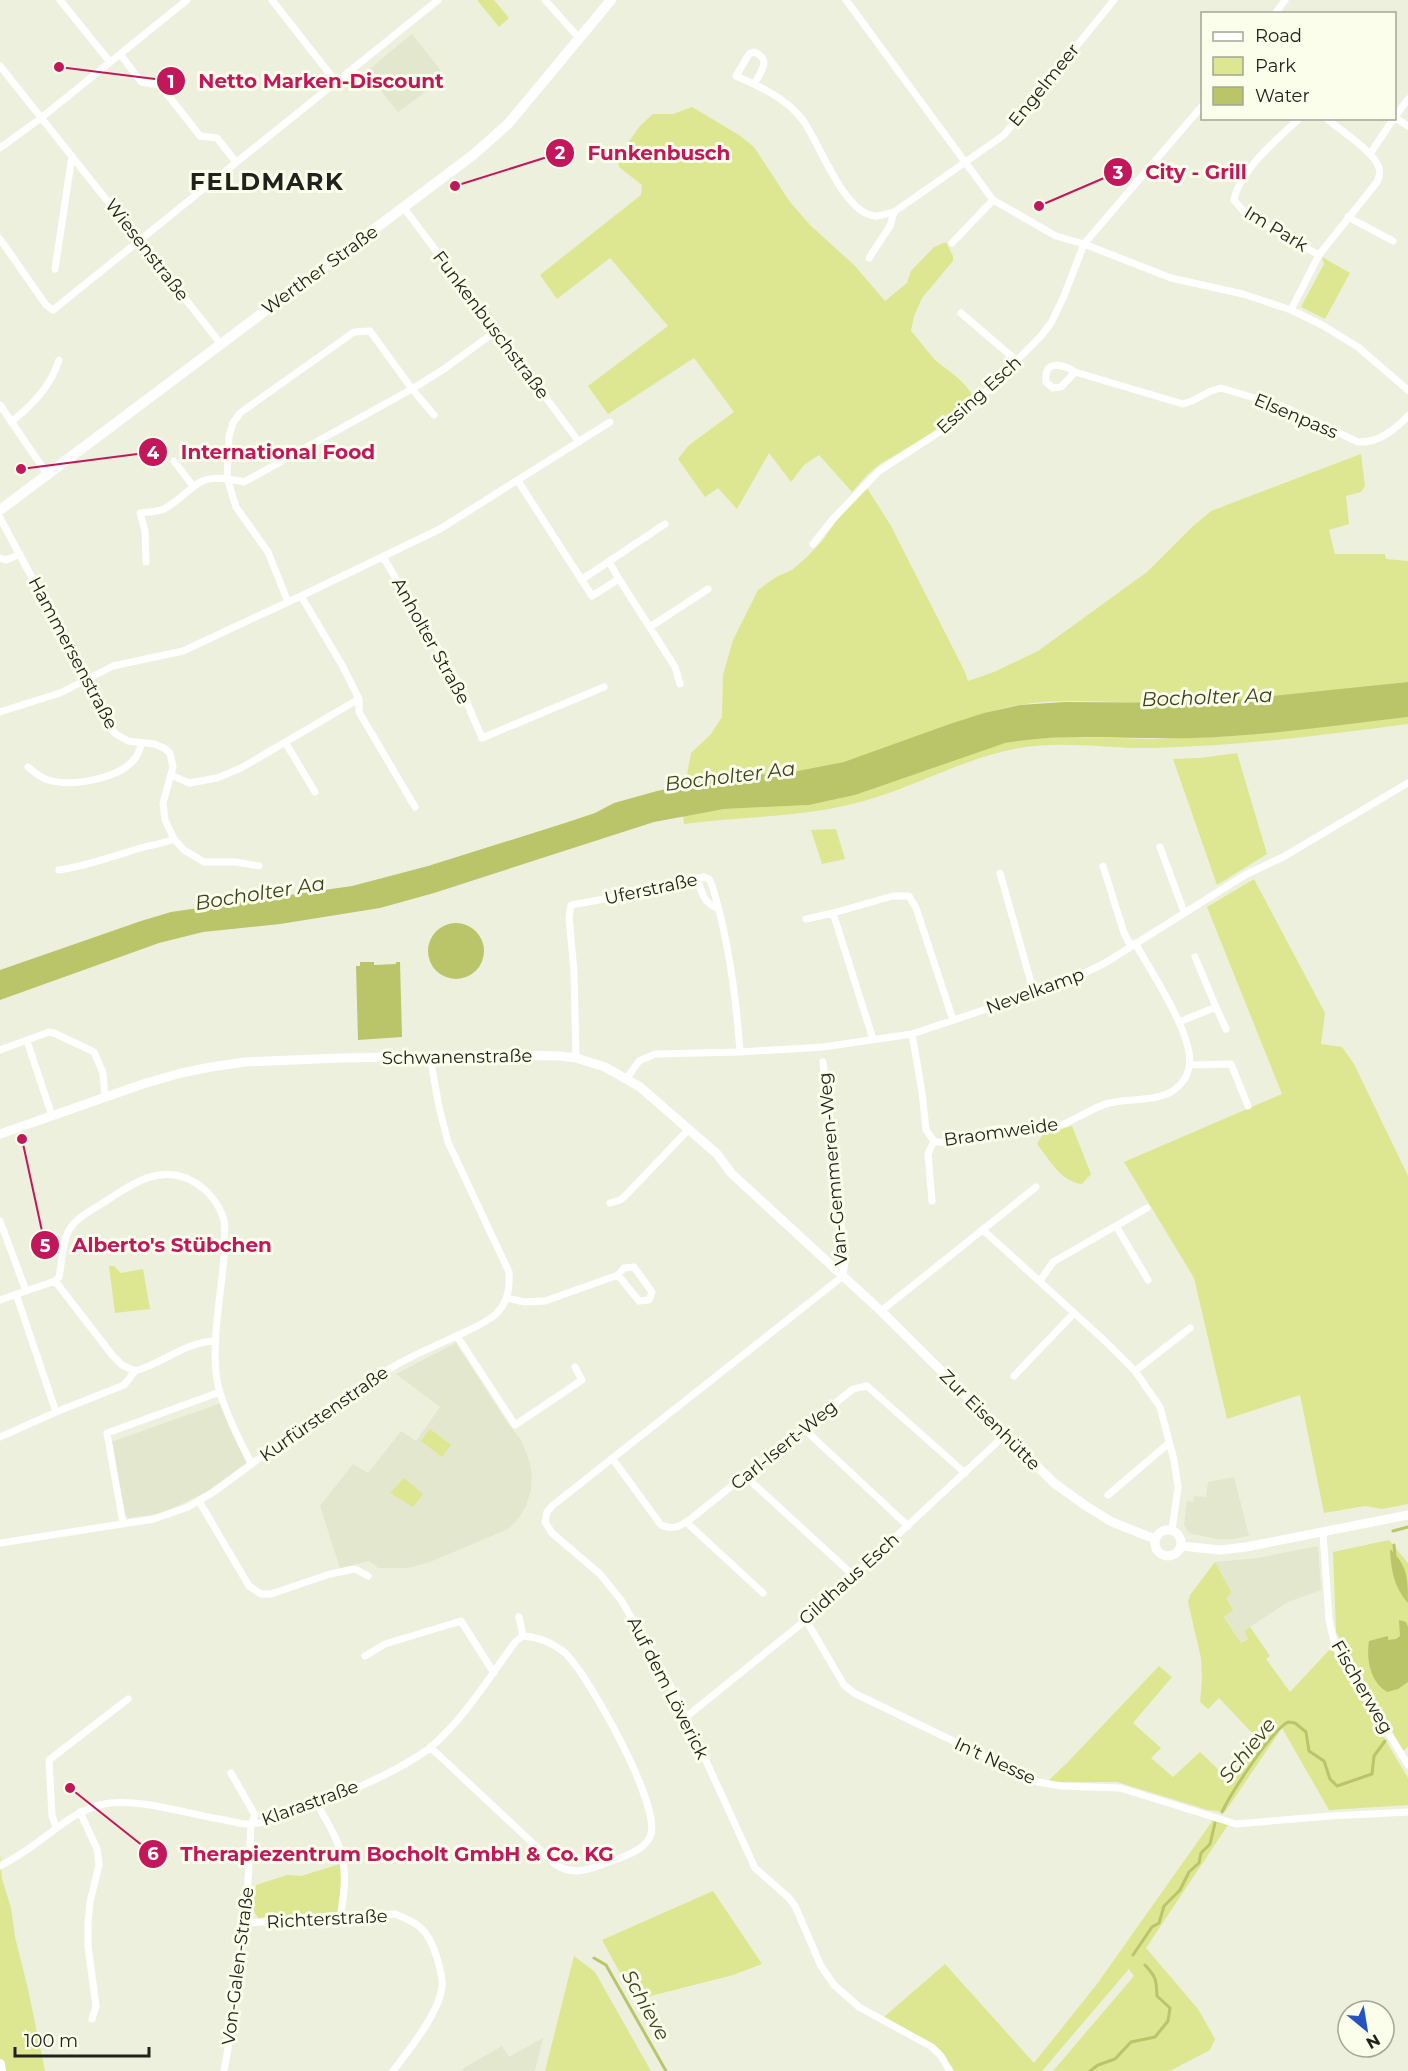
<svg xmlns="http://www.w3.org/2000/svg" width="1408" height="2071" font-family="Montserrat,sans-serif">
	<style>
		.built { fill: #e3e7cd }
		.green { fill: #dde690 }
		.water { fill: #bac469 }
		.lines { fill: none; stroke-linecap: round; stroke-linejoin: round }
		.stream { stroke: #bac469; stroke-width: 3 }
		.minor { stroke: #fff; stroke-width: 7 }
		.tertiary { stroke: #fff; stroke-width: 9 }
		.secondary { stroke: #fff; stroke-width: 10 }
		.primary { stroke: #fff; stroke-width: 10 }
		.labels { text-anchor: middle; dominant-baseline: central; stroke-width: 6; stroke-linejoin: round; paint-order: stroke }
		.street-label { font-size: 18px; fill: #21221b; stroke: #fbfeeb }
		.water-label { font-size: 20px; font-style: italic; fill: #3d411b; stroke: #fbfeeb }
		.district-label { font-size: 24px; font-weight: bold; letter-spacing: 1.5px; fill: #21221b; stroke: #fbfeeb }
		.leader { fill: none; stroke: #c2185b; stroke-width: 2 }
		.callout-dot { fill: #c2185b; stroke: #fbfeeb; stroke-width: 2 }
		.mark-label { font-size: 18px; text-anchor: middle; font-weight: bold; fill: #fff }
		.callout-label { font-size: 20px; text-anchor: middle; font-weight: bold; fill: #c2185b; stroke: #fbfeeb; stroke-width: 6; stroke-linejoin: round; paint-order: stroke }
	</style>
	<rect width="100%" height="100%" fill="#eef0de"/>
	<!-- built -->
	<path class="built" d="M412,34L446,77L398,112L366,72Z
		M456,1343L507,1422L521,1440L530,1463L532,1475L531,1490L526,1506L519,1518L508,1529L430,1562L407,1568H378L369,1561L340,1568L320,1506L353,1464L368,1473L401,1431L416,1441L440,1407L396,1374Z
		M221,1403L246,1463L206,1492L175,1507L156,1514L128,1518L124,1513L111,1442Z
		M1234,1477L1249,1536L1234,1539H1216L1189,1533L1184,1525L1187,1501L1193,1502L1194,1496L1206,1497L1208,1482Z
		M1318,1546L1321,1590L1288,1602L1244,1631L1248,1638L1241,1643L1224,1616L1226,1597L1232,1593L1215,1562L1258,1558Z
		M543,2038L535,2071H464L462,2069L502,2046L509,2057Z"/>
	<!-- green -->
	<path class="green" d="M477,0H494L509,18L499,27Z
		M692,107L739,135L754,147L790,202L810,225L854,265L885,301L907,283L911,271L934,247L946,242L953,256V261L922,298L914,316L911,331C919,340 927,351 935,360C948,371 969,383 974,400L954,420L880,464L867,475L852,492L819,455L804,465L791,482L769,453L737,509L718,488L705,497L678,459L689,445L734,412L694,358L608,414L588,386L668,326L610,258L557,299L540,275L641,195L642,185L619,167L617,158L640,126L653,114H673Z
		M1322,257L1350,273L1325,319L1301,307L1324,264Z
		M1361,454L1365,486L1361,492L1346,496L1349,524L1329,530L1335,554H1385L1386,559L1408,561V682C1336,690 1264,702 1191,704C1137,705 1072,696 1019,705C958,716 903,748 842,763C791,776 737,775 685,785L691,753L711,734L722,717L723,675L733,640L758,590L776,577L792,570L807,557L823,540L837,520L867,488L891,526L964,670L968,681L994,672L1038,651L1147,572L1192,527L1211,511Z
		M1408,717V724C1324,735 1239,746 1155,748C1109,749 1064,740 1019,748C963,758 914,788 860,802C802,818 743,816 684,824L683,816L724,809L809,805L855,795L973,752L1005,743L1028,739L1067,737L1154,739L1234,736Z
		M1237,753L1267,854L1217,885L1173,759L1200,758Z
		M836,829L845,859L822,864L811,830Z
		M1254,879L1325,1013L1321,1044L1342,1047L1354,1064L1408,1176V1504L1382,1509L1365,1506L1324,1513L1300,1395L1227,1419L1194,1278L1124,1162L1282,1094L1207,907Z
		M1072,1126L1091,1174L1082,1184C1061,1182 1049,1159 1037,1144L1043,1134Z
		M109,1266H114L121,1273L143,1269L150,1309L115,1313Z
		M430,1429L451,1445L442,1457L421,1441Z
		M404,1478L423,1494L413,1507L390,1493Z
		M1389,1540L1408,1563V1747L1403,1751L1336,1632L1333,1552Z
		M1215,1562L1232,1593L1226,1598L1233,1610L1224,1617L1241,1643L1248,1639L1244,1631L1250,1627L1270,1656L1266,1659L1290,1692L1331,1648L1408,1778V1805L1329,1810L1282,1728L1225,1812L1208,1810L1117,1782H1047L1067,1763L1159,1666L1172,1677L1133,1723L1161,1748L1151,1758L1173,1777L1200,1752L1220,1771L1254,1735L1219,1698L1208,1709L1200,1702L1202,1681L1201,1658L1188,1602L1190,1595Z
		M1213,1820L1228,1825L1146,1948L1198,2009L1215,2039L1210,2050L1170,2071H1053L1134,1976L1129,1969L1042,2071H954L935,2046L884,2017L945,1964L1034,2063L1097,1984Z
		M0,1852L2,1879L11,1908L15,1937L28,1989L45,2071H0Z
		M340,1864L342,1890L339,1912L258,1918L252,1907L256,1885L287,1875L301,1876Z
		M713,1891L762,1964L733,1975L635,2000L602,1940Z
		M574,1956L595,1972L651,2071H545Z"/>
	<!-- water -->
	<path class="water" d="M1408,682V717C1337,725 1265,736 1193,738C1130,740 1067,732 1005,743L855,795L809,805L724,809L654,822L434,893L380,908L280,924L203,932L159,943L0,1000V970L141,921L171,912L352,886L428,866L565,823L595,813L614,803L657,791L703,781L798,771L844,762L947,725L984,713L1020,705L1065,702L1205,703Z
		M428 951a28 28 0 1 1 56 0a28 28 0 1 1-56 0Z
		M360,962H374V965L396,964V962H400L402,1037L358,1040L356,966H360Z
		M1390,1549C1408,1566 1408,1579 1408,1603C1394,1587 1391,1570 1390,1549Z
		M1399,1620L1406,1622L1408,1627V1682L1398,1689L1387,1692C1370,1682 1366,1659 1369,1641L1388,1636V1640L1396,1639L1400,1636Z"/>
	<g class="lines">
		<!-- stream -->
		<path class="stream" d="M1393,1531L1408,1527
			M1394,1545L1395,1557
			M1222,1812C1231,1793 1271,1731 1288,1722L1295,1723L1306,1732L1309,1751L1324,1761L1330,1779L1337,1786L1372,1774L1374,1756L1385,1741
			M1133,1955L1152,1927L1159,1923L1164,1906L1180,1890L1189,1872L1199,1863L1201,1853L1210,1844L1215,1823
			M594,1958L606,1965L666,2071
			M1090,2071L1098,2065L1115,2059L1131,2042L1155,2037L1168,2021L1170,2008L1157,1996C1156,1980 1157,1978 1145,1965"/>
		<!-- minor -->
		<path class="minor" d="M60,0L110,62
			M272,0L336,82
			M545,0L579,38
			M846,0L993,200L1056,236L1084,244L1171,278L1243,294L1291,310L1322,325L1358,347L1408,390
			M1275,14L1285,0
			M120,54L141,82L160,85L200,136L217,138L236,162
			M0,66L221,344
			M754,84C761,72 772,59 754,52L749,54L736,76C761,87 784,97 802,119C820,143 843,213 875,216C881,216 888,213 894,212L1004,135L1114,0
			M1300,118C1279,137 1239,171 1234,200L1245,213L1319,255
			M1394,118L1408,99
			M1393,120L1397,119L1408,126
			M0,148L41,118L187,0
			M1370,154L1392,121
			M404,208L579,442
			M1348,217L1393,241
			M0,239L46,305L53,310L438,0
			M952,243L993,200
			M869,258L890,226L894,212
			M55,269L72,156
			M1291,310L1319,255L1377,182C1379,178 1381,173 1379,168C1375,152 1340,130 1326,118
			M961,313L1017,361
			M1075,372L1061,387L1053,388L1046,382C1043,359 1063,364 1075,372L1183,404L1192,401L1211,391L1221,388L1282,406L1358,442C1379,443 1394,430 1408,416
			M0,405L47,474
			M11,422C33,405 51,386 59,360
			M174,461L193,486
			M518,481L592,596L619,579L675,667L680,684
			M0,518L87,680L109,727L116,734L128,741L154,744L164,748L170,753L173,767L163,803L165,820L174,839L184,850L204,862H236L259,866
			M813,544L833,519L879,471L947,427L966,412L1041,336L1051,323L1064,296L1084,244L1202,106
			M383,557L458,682L482,738L604,687
			M0,558L6,560L20,554
			M146,562L145,531L140,513C147,512 157,512 164,509C200,488 193,470 244,482L412,389L444,369L496,331
			M609,562L619,579
			M581,580L665,524
			M288,602L268,552L236,507L227,478L229,436L233,423L240,413L354,332L370,331L412,389L434,415
			M650,627L708,589
			M359,699V712L415,807
			M0,712L60,693L113,666L183,651L301,596L440,529L610,422
			M285,742L315,792
			M28,767C34,772 41,778 48,780C72,787 121,779 136,757C139,753 140,747 142,743
			M171,775L189,783L217,778L241,768L359,699L342,665L301,596
			M1160,847L1184,912
			M1103,866L1124,933L1131,946
			M59,870C86,866 111,857 137,849C150,845 162,844 174,839
			M1000,873L1034,993
			M698,878C700,890 704,905 718,908
			M806,919L833,913
			M1195,957L1216,1007
			M1179,1022L1216,1007L1226,1029
			M912,1034L922,1092L926,1130L934,1141C954,1147 973,1133 991,1130C1012,1126 1034,1132 1055,1127C1074,1122 1090,1108 1109,1103C1129,1098 1148,1102 1167,1094C1178,1089 1187,1079 1189,1067C1196,1038 1150,970 1135,943
			M873,1039L833,913L893,896H909L916,908L953,1020
			M27,1041L52,1116
			M0,1050L49,1032L54,1033L94,1052L103,1073L105,1097
			M576,1058L574,972L569,917L571,905L648,891L704,877L709,879L712,885C729,940 736,995 740,1052
			M823,1062L845,1260L843,1276L552,1506L547,1512L545,1522L552,1533L600,1574L621,1600L664,1673L686,1717L755,1868L788,1897L795,1906L821,1966L834,1985L859,2007L932,2047L941,2056L950,2071
			M1190,1065L1231,1064L1248,1106
			M627,1078L639,1061L655,1054L740,1052L823,1047L912,1034L1064,983L1105,963L1245,875L1283,857L1408,783
			M932,1201L928,1154L934,1141
			M610,1203L620,1200L625,1196L689,1129
			M0,1221L26,1291
			M1116,1226L1148,1280
			M983,1230L1105,1341L1135,1371L1160,1407L1174,1460L1178,1487L1172,1530
			M55,1281L113,1356L122,1365L135,1371
			M1040,1281L1053,1262L1147,1208
			M16,1294L56,1412
			M507,1298L524,1302L545,1301L618,1275L639,1301L649,1300L652,1292L634,1267L624,1268L618,1275
			M0,1300L55,1281L59,1277C62,1262 62,1245 68,1232C74,1218 94,1209 106,1201C133,1183 162,1163 194,1182C208,1190 219,1204 224,1220C226,1231 224,1246 224,1257C221,1295 211,1343 217,1380C221,1403 240,1443 252,1464
			M881,1311L1036,1187
			M457,1336L515,1425L582,1380L575,1367
			M1135,1371L1190,1328
			M1014,1376L1074,1313
			M803,1428L908,1526
			M0,1437L56,1412L124,1385L135,1371C164,1363 186,1341 216,1341
			M612,1458L661,1525C671,1530 679,1527 688,1521L853,1389L867,1386L965,1473
			M745,1476L854,1576
			M1108,1495L1169,1443
			M199,1501L249,1586L261,1594H271L330,1574L355,1569L368,1576
			M686,1522L763,1593
			M123,1523L107,1433L220,1392
			M1323,1533L1329,1620L1335,1646L1408,1765
			M0,1543L154,1519L188,1507L212,1493C270,1451 328,1405 391,1368C414,1354 440,1344 465,1332C475,1327 487,1322 496,1314C508,1302 510,1288 509,1272L448,1142L439,1107L430,1057
			M519,1617L523,1636
			M806,1620L844,1685L854,1693L1038,1782L1061,1786L1120,1788L1236,1824L1330,1816L1408,1812
			M365,1656L385,1644L461,1621L494,1673
			M686,1717L806,1620L1006,1434
			M430,1747L555,1864C571,1875 586,1871 603,1864C617,1859 643,1852 650,1837C664,1810 588,1674 565,1653C553,1643 539,1637 523,1636
			M317,1804C344,1850 350,1864 340,1918
			M80,1812L97,1849L99,1865L90,1902L88,1923V1946L96,2006L92,2019
			M56,1827L52,1816L49,1760L128,1699
			M0,1866C13,1859 26,1851 38,1842C60,1826 77,1810 104,1804C137,1797 191,1815 225,1820C234,1822 244,1825 252,1824C289,1821 402,1771 431,1747C465,1718 489,1677 516,1641L523,1636
			M246,1923L395,1914C419,1923 428,1930 436,1955C439,1965 443,1975 442,1987C439,2013 409,2050 393,2071
			M224,2071C239,1989 248,1908 251,1825L255,1815L231,1773"/>
		<!-- tertiary -->
		<path class="tertiary" d="M0,1134L143,1084L181,1073L211,1067L245,1062L341,1058L501,1055L560,1056L576,1058L605,1067L640,1087L717,1154L732,1174L881,1311L1054,1483L1086,1506L1112,1522L1155,1539
			M1155 1543a13 13 0 1 1 26 0a13 13 0 1 1-26 0Z
			M1181,1546L1220,1550L1246,1547L1408,1515"/>
		<!-- secondary -->
		<path class="secondary" d="M0,510L473,155L508,124L611,0"/>
		<!-- primary -->
		<path class="primary" d="M0,2064L1,2071"/>
	</g>
	<g class="labels">
		<!-- street labels -->
		<g class="street-label">
			<text transform="translate(1044 85) rotate(-51)">Engelmeer</text>
			<text transform="translate(1276 229) rotate(31)">Im Park</text>
			<text transform="translate(147 250) rotate(52)">Wiesenstraße</text>
			<text transform="translate(320 270) rotate(-36)">Werther Straße</text>
			<text transform="translate(491 325) rotate(53)">Funkenbuschstraße</text>
			<text transform="translate(979 395) rotate(-42)">Essing Esch</text>
			<text transform="translate(1296 416) rotate(23)">Elsenpass</text>
			<text transform="translate(431 641) rotate(61)">Anholter Straße</text>
			<text transform="translate(73 653) rotate(62)">Hammersenstraße</text>
			<text transform="translate(651 889) rotate(-12)">Uferstraße</text>
			<text transform="translate(1035 991) rotate(-20)">Nevelkamp</text>
			<text transform="translate(457 1057) rotate(-1)">Schwanenstraße</text>
			<text transform="translate(1001 1132) rotate(-8)">Braomweide</text>
			<text transform="translate(833 1169) rotate(-95)">Van-Gemmeren-Weg</text>
			<text transform="translate(324 1414) rotate(-35)">Kurfürstenstraße</text>
			<text transform="translate(990 1420) rotate(45)">Zur Eisenhütte</text>
			<text transform="translate(784 1445) rotate(-39)">Carl-Isert-Weg</text>
			<text transform="translate(849 1579) rotate(-42)">Gildhaus Esch</text>
			<text transform="translate(1362 1687) rotate(60)">Fischerweg</text>
			<text transform="translate(668 1688) rotate(63)">Auf dem Löverick</text>
			<text transform="translate(995 1761) rotate(25)">In't Nesse</text>
			<text transform="translate(310 1803) rotate(-20)">Klarastraße</text>
			<text transform="translate(327 1919) rotate(-3)">Richterstraße</text>
			<text transform="translate(238 1966) rotate(-83)">Von-Galen-Straße</text>
		</g>
		<!-- water labels -->
		<g class="water-label">
			<text transform="translate(1207 697) rotate(-2)">Bocholter Aa</text>
			<text transform="translate(730 776) rotate(-7)">Bocholter Aa</text>
			<text transform="translate(260 893) rotate(-9)">Bocholter Aa</text>
			<text transform="translate(1247 1750) rotate(-51)">Schieve</text>
			<text transform="translate(646 2005) rotate(61)">Schieve</text>
		</g>
		<!-- district labels -->
		<g class="district-label">
			<text x="267" y="181">FELDMARK</text>
		</g>
	</g>
	<!-- callouts -->
	<path class="leader" d="M59 67L171 81M455 186L560 153M1039 206L1118 172M21 469L153 452M22 1139L45 1245M70 1788L153 1854"/>
	<g class="callout-dot">
		<circle cx="59" cy="67" r="6"/>
		<circle cx="455" cy="186" r="6"/>
		<circle cx="1039" cy="206" r="6"/>
		<circle cx="21" cy="469" r="6"/>
		<circle cx="22" cy="1139" r="6"/>
		<circle cx="70" cy="1788" r="6"/>
		<circle cx="171" cy="81" r="15"/>
		<circle cx="560" cy="153" r="15"/>
		<circle cx="1118" cy="172" r="15"/>
		<circle cx="153" cy="452" r="15"/>
		<circle cx="45" cy="1245" r="15"/>
		<circle cx="153" cy="1854" r="15"/>
	</g>
	<g class="mark-label">
		<text x="171" y="88">1</text>
		<text x="560" y="159">2</text>
		<text x="1118" y="179">3</text>
		<text x="153" y="459">4</text>
		<text x="45" y="1252">5</text>
		<text x="153" y="1860">6</text>
	</g>
	<g class="callout-label">
		<text x="321" y="88">Netto Marken-Discount</text>
		<text x="659" y="160">Funkenbusch</text>
		<text x="1196" y="179">City - Grill</text>
		<text x="278" y="459">International Food</text>
		<text x="172" y="1252">Alberto's Stübchen</text>
		<text x="397" y="1861">Therapiezentrum Bocholt GmbH &amp; Co. KG</text>
	</g>
	<!-- legend -->
	<rect x="1201" y="12" width="195" height="108" fill="#fbfeeb" stroke="#a4a698" stroke-width="1.5"/>
	<rect x="1213" y="32" width="30" height="9" fill="#ffffff" stroke="#a4a698" stroke-width="1.5"/>
	<text x="1255" y="42" font-size="18" fill="#21221b">Road</text>
	<rect x="1213" y="57" width="30" height="18" fill="#dde690" stroke="#a4a698" stroke-width="1.5"/>
	<text x="1255" y="72" font-size="18" fill="#21221b">Park</text>
	<rect x="1213" y="87" width="30" height="18" fill="#bac469" stroke="#a4a698" stroke-width="1.5"/>
	<text x="1255" y="102" font-size="18" fill="#21221b">Water</text>
	<!-- north arrow -->
	<g transform="translate(1366 2029) rotate(150)"><circle r="28" fill="#fbfeeb" stroke="#a4a698" stroke-width="1.5"/>
	<path d="M0-4.5L10 22L0 15L-10 22Z" fill="#2553c1"/>
	<text y="-9" font-size="16" font-weight="bold" text-anchor="middle" fill="#21221b">N</text>
	</g>
	<!-- scale -->
	<path d="M15 2047v9h134v-9" fill="none" stroke="#21221b" stroke-width="3"/>
	<text x="24" y="2047" font-size="18" fill="#21221b" stroke="#fbfeeb" stroke-width="4.5" paint-order="stroke">100 m</text>
</svg>
